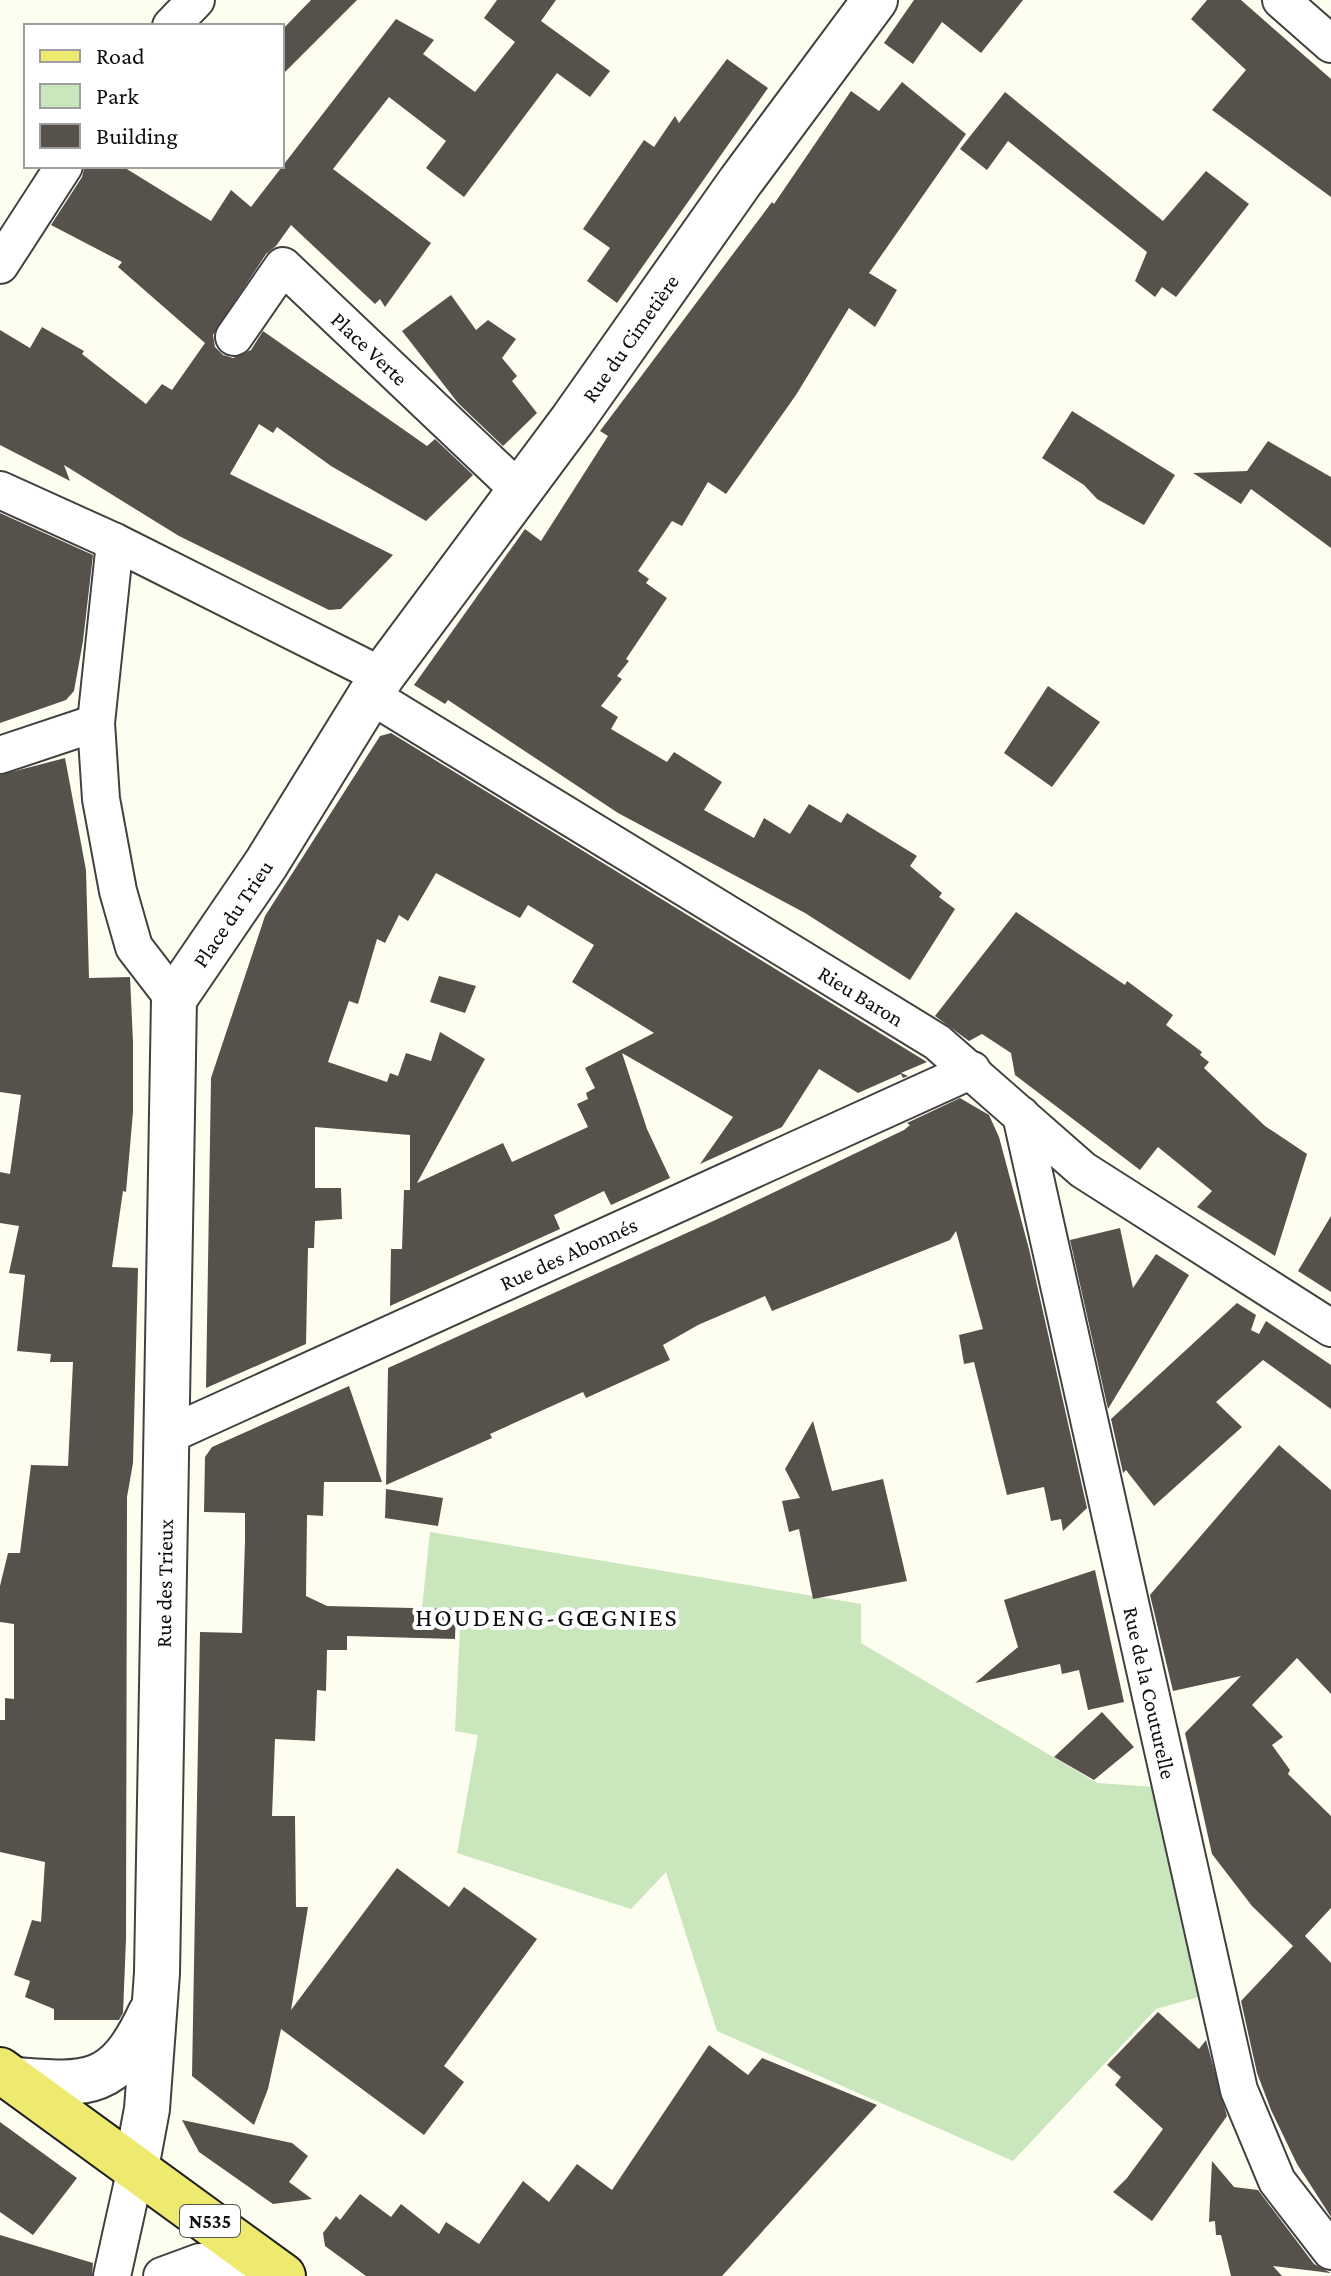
<svg xmlns="http://www.w3.org/2000/svg" width="1331" height="2276" font-family="'Crimson Pro',serif">
	<style>
		.green { fill: #c9e6bc }
		.building { fill: #56524b; fill-rule: evenodd }
		.lines { fill: none; stroke-linecap: round; stroke-linejoin: round }
		.minor-casing { stroke: #414141; stroke-width: 40 }
		.tertiary-casing { stroke: #414141; stroke-width: 48 }
		.primary-casing { stroke: #1f1f1f; stroke-width: 48 }
		.minor { stroke: #fff; stroke-width: 36 }
		.tertiary { stroke: #fff; stroke-width: 44 }
		.primary { stroke: #eeea70; stroke-width: 44 }
		.labels { text-anchor: middle; dominant-baseline: central; stroke-width: 8; stroke-linejoin: round; paint-order: stroke }
		.shield { fill: #fff; stroke: #565656; stroke-width: 2 }
		.shield-label { font-size: 20px; font-weight: bold; fill: #0e0e0e }
		.street-label { font-size: 22px; fill: #0e0e0e; stroke: #fff }
		.quarter-label { font-size: 26px; letter-spacing: 2px; fill: #0e0e0e; stroke: #fff }
	</style>
	<rect width="100%" height="100%" fill="#fefef0"/>
	<!-- green -->
	<path class="green" d="M430,1532L861,1604V1643L1097,1783L1171,1788L1216,1992L1156,2009L1013,2161L717,2031L666,1872L631,1909L457,1853L478,1735L455,1731L461,1609L422,1608Z"/>
	<!-- building -->
	<path class="building" d="M311,0H357L282,75V30Z
		M497,0H556L541,21L610,71L590,97L557,73L464,197L426,168L446,141L389,97L333,169L431,243L385,307L380,299L375,304L291,225L276,246L266,254L213,335L215,347L223,355L233,358L251,350L263,331L427,446L435,439L473,475L426,521L331,466L277,427L273,433L259,424L230,474L393,555L341,609L329,610L179,536L64,465L70,481L0,445V330L30,348L42,327L84,351L82,354L146,404L162,384L172,390L205,343L118,267L122,262L51,225L82,177L85,166H122L211,221L231,190L251,207L396,19L434,40L423,54L475,92L515,42L484,18Z
		M914,0H1023L981,53L942,22L913,64L884,43Z
		M1207,0H1241L1331,79V197L1212,110L1246,70L1191,19Z
		M727,59L768,88L617,303L587,281L610,248L583,229L644,140L654,147L675,116L679,123Z
		M902,82L966,134L869,273L897,290L875,327L849,308L796,395L726,494L708,482L682,526L672,521L638,571L649,579L646,583L667,598L626,659L629,661L617,676L622,679L601,706L618,717L611,729L667,762L674,752L722,782L704,810L754,838L764,818L790,834L809,804L841,823L847,813L917,856L910,866L942,893L939,897L955,909L910,980L805,913L618,813L448,700L445,704L414,685L525,529L541,541L608,436L600,431L772,202L774,204L851,91L879,111Z
		M1005,92L1163,221L1206,171L1249,204L1176,297L1162,287L1155,297L1135,281L1147,252L1008,141L987,170L960,149Z
		M451,295L476,330L488,320L516,339L502,358L517,376L512,381L537,413L503,446L458,403L402,331Z
		M1072,411L1175,475L1144,525L1097,499L1084,485L1042,458Z
		M1268,441L1331,477V548L1251,489L1241,504L1193,473L1247,471Z
		M0,513L93,555L83,641L74,691L66,700L0,723Z
		M1048,686L1100,722L1052,787L1004,753Z
		M391,733L927,1062L901,1073L908,1076L903,1078L901,1074L858,1093L819,1069L782,1127L700,1164L733,1117L622,1053L647,1129L670,1178L611,1205L604,1191L554,1215L560,1229L390,1306L391,1249H402L404,1190H410V1135L315,1127V1188H341L342,1219L315,1221L314,1248H308L306,1344L206,1388L211,1078L265,916L380,736ZM436,873L520,918L528,905L594,945L572,982L654,1033L585,1068L595,1088L586,1093L588,1099L577,1104L588,1127L512,1162L503,1143L417,1183L485,1059L440,1032L431,1061L406,1053L398,1076L390,1073L387,1082L328,1062L349,1001L358,1004L377,939L385,943L399,915L408,921Z
		M65,758L86,870L89,978L130,977L133,1042V1112L126,1192L123,1191L112,1267L138,1268L133,1463L127,1497L126,1939L123,2013L119,2020H54V2009L25,1997L30,1981L14,1975L32,1920L41,1922L45,1862L0,1852V1720H5V1698L14,1699V1624L0,1622V1586L8,1553H20L31,1465L68,1466L73,1362H50L51,1354L17,1351L25,1275L9,1273L19,1226L0,1223V1172L10,1174L21,1095L0,1092V775Z
		M1016,912L1125,985L1127,981L1173,1015L1166,1025L1202,1052L1200,1055L1209,1062L1204,1068L1265,1126L1307,1154L1275,1256L1197,1207L1212,1191L1158,1147L1140,1170L1015,1075L1011,1053L982,1034L969,1041L935,1016Z
		M439,976L476,986L465,1013L430,1002Z
		M960,1098L989,1115L999,1137L1029,1249L1087,1508L1063,1531L1061,1519L1051,1521L1044,1487L1007,1495L974,1362L964,1364L959,1335L983,1329L956,1231L950,1240L772,1311L765,1296L698,1325L663,1345L670,1360L586,1398L583,1392L490,1434L492,1438L386,1485L388,1368L722,1217L904,1130L910,1125L907,1123Z
		M1331,1216V1292L1298,1271Z
		M1120,1228L1133,1288L1156,1254L1189,1275L1108,1409L1070,1240Z
		M1237,1303L1256,1315L1251,1330L1259,1334L1266,1321L1331,1365V1409L1263,1360L1216,1402L1242,1427L1154,1506L1126,1470L1123,1473L1111,1419Z
		M349,1386L382,1482H324L323,1516L307,1515L306,1596L327,1606L456,1609L455,1639L347,1636V1650H327L326,1691L317,1690L315,1741L275,1739L272,1816H295L296,1907H308L291,2010L397,1868L449,1907L464,1887L537,1939L444,2066L464,2082L424,2135L281,2029L268,2089L254,2125L192,2076L200,1632L242,1633L245,1541V1513L204,1512L205,1457L212,1447Z
		M813,1421L832,1491L883,1479L907,1581L813,1599L799,1529L789,1532L782,1501L800,1498L785,1469Z
		M1279,1445L1331,1490V1694L1297,1658L1252,1705L1283,1737L1272,1745L1290,1770L1288,1774L1331,1816V1908L1305,1936L1331,1963V2217L1297,2164L1271,2110L1257,2073L1241,2001L1293,1946L1252,1906L1212,1854L1185,1733L1241,1676L1173,1691L1150,1595Z
		M386,1489L443,1498L438,1526L385,1518Z
		M1095,1570L1124,1702L1088,1710L1079,1670L1062,1674L1060,1664L975,1683L1018,1647L1004,1600Z
		M1102,1712L1134,1747L1094,1780L1054,1757Z
		M1158,2012L1199,2049L1206,2040L1227,2116L1152,2221L1113,2192L1127,2178L1163,2129L1115,2085L1121,2077L1107,2065Z
		M709,2045L748,2075L762,2058L877,2105L722,2276H366L325,2246L323,2233L336,2216L340,2220L360,2194L391,2217L401,2204L439,2234L446,2222L479,2244L523,2181L549,2202L577,2164L612,2190Z
		M182,2120L292,2143L308,2156L289,2182L312,2199L273,2204L199,2152Z
		M0,2122L77,2178L33,2235L0,2212Z
		M1212,2161L1234,2187L1258,2190L1314,2264L1331,2273L1273,2266L1282,2276H1231L1221,2235H1216L1215,2221L1209,2222Z
		M0,2235L93,2263L92,2276H0Z"/>
	<g class="lines">
		<defs>
			<g id="minor">
				<path d="M1281,0L1331,44"/>
				<path d="M171,26L196,0"/>
				<path d="M0,265L64,166"/>
				<path id="s1" d="M234,337L283,266L519,490"/>
				<path d="M0,490L115,542L382,676"/>
				<path d="M115,542L96,723L101,799L118,891L134,947L174,999"/>
				<path id="s2" d="M370,695L937,1042L1083,1170L1331,1328"/>
				<path d="M0,755L96,723"/>
				<path id="s3" d="M1021,1115L1239,2090L1277,2181L1331,2251"/>
				<path id="s4" d="M166,1436L972,1070"/>
				<path d="M112,2276L136,2168"/>
				<path d="M162,2276L200,2262H265"/>
			</g>
			<g id="tertiary">
				<path d="M15,2080C89,2086 116,2087 150,2014"/>
				<path id="s5" d="M136,2168L147,2109L157,1973L174,999L266,864L382,676L573,419L740,182L875,0"/>
			</g>
			<path id="primary" d="M0,2070L283,2276"/>
		</defs>
		<!-- minor casing -->
		<use href="#minor" class="minor-casing"/>
		<!-- tertiary casing -->
		<use href="#tertiary" class="tertiary-casing"/>
		<!-- primary casing -->
		<use href="#primary" class="primary-casing"/>
		<!-- minor -->
		<use href="#minor" class="minor"/>
		<!-- tertiary -->
		<use href="#tertiary" class="tertiary"/>
		<!-- primary -->
		<use href="#primary" class="primary"/>
	</g>
	<g class="labels">
		<!-- shield labels -->
		<rect class="shield" x="180" y="2205" width="60" height="32" rx="6"/>
		<g class="shield-label">
			<text x="210" y="2221">N535</text>
		</g>
		<!-- street labels -->
		<g class="street-label">
			<text stroke="none"><textPath href="#s5" startOffset="1974">Rue du Cimetière</textPath></text>
			<text stroke="none"><textPath href="#s1" startOffset="206">Place Verte</textPath></text>
			<text stroke="none"><textPath href="#s5" startOffset="1274">Place du Trieu</textPath></text>
			<text stroke="none"><textPath href="#s2" startOffset="576">Rieu Baron</textPath></text>
			<text stroke="none"><textPath href="#s4" startOffset="442">Rue des Abonnés</textPath></text>
			<text stroke="none"><textPath href="#s5" startOffset="586">Rue des Trieux</textPath></text>
			<text stroke="none"><textPath href="#s3" startOffset="592">Rue de la Couturelle</textPath></text>
		</g>
		<!-- quarter labels -->
		<g class="quarter-label">
			<text x="547" y="1617">HOUDENG-GŒGNIES</text>
		</g>
	</g>
	<!-- legend -->
	<rect x="24" y="24" width="260" height="144" fill="#ffffff" stroke="#9f9f9f" stroke-width="2"/>
	<rect x="40" y="50" width="40" height="12" fill="#eeea70" stroke="#9f9f9f" stroke-width="2"/>
	<text x="96" y="64" font-size="24" fill="#0e0e0e">Road</text>
	<rect x="40" y="84" width="40" height="24" fill="#c9e6bc" stroke="#9f9f9f" stroke-width="2"/>
	<text x="96" y="104" font-size="24" fill="#0e0e0e">Park</text>
	<rect x="40" y="124" width="40" height="24" fill="#56524b" stroke="#9f9f9f" stroke-width="2"/>
	<text x="96" y="144" font-size="24" fill="#0e0e0e">Building</text>
</svg>
